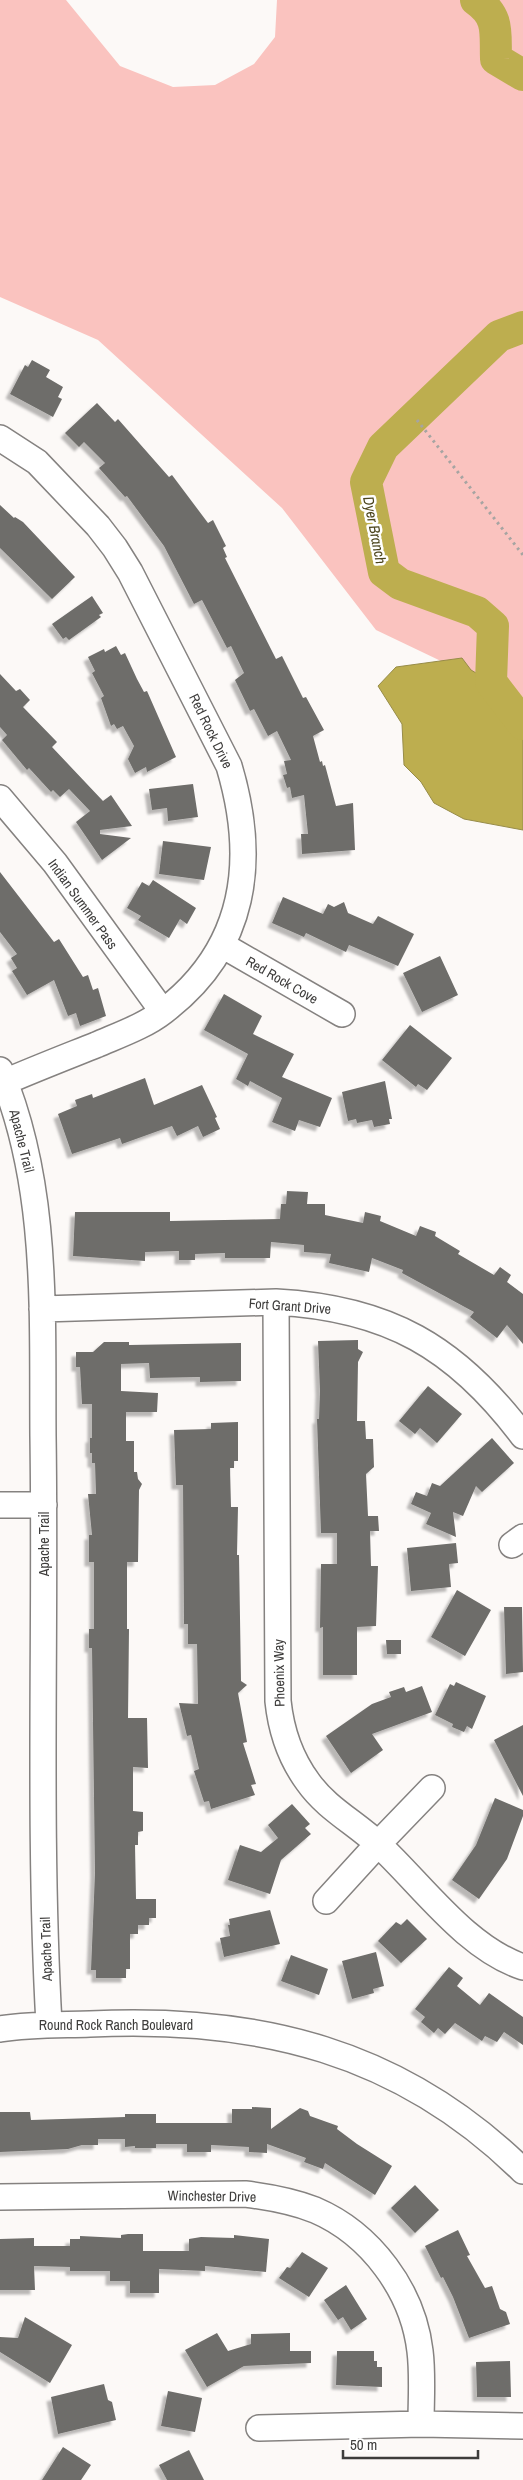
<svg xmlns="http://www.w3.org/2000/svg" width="523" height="2480" font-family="'Archivo Narrow',sans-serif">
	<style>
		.green { fill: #fac3bf }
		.water { fill: #bdae4f; stroke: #978c49 }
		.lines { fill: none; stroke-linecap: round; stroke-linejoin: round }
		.river { stroke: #bdae4f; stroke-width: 32 }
		.building { fill: #6e6d6a; filter: url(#shadow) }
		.minor-casing { stroke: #858280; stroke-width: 28 }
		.path { stroke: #a6a4a2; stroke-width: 3; stroke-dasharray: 2.5 4; stroke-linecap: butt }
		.minor { stroke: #fff; stroke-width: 25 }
		.labels { text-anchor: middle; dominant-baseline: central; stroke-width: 5; stroke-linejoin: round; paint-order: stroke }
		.street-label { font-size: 14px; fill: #3e3d3c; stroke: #fff }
		.water-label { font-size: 15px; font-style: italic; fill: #4c451d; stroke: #fff }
	</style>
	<defs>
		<filter id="shadow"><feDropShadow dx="-4.5" dy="4.5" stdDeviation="1" flood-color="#0004"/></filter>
	</defs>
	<rect width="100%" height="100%" fill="#fcf9f7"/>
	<!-- green -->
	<path class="green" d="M0,0H66L120,66L173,87L215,85L254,64L275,37L277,0H523V721L443,662L376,630L282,508L98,340L0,297Z"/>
	<!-- water -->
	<path class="water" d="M462,658L471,670L491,682L523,715V830L464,819L434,803L421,782L404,765L402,724L378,686L396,667Z"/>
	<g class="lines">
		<!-- river -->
		<path class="river" d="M476,0C500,17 495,33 496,59L523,75
			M523,327L499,336L383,447L366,482L384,572L400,584L477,612L493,626L491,682L523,724"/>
	</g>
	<!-- building -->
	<path class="building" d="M32,360L50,370L46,377L63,387L58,397L62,399L53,417L10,394L25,365L28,367Z
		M97,403L115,422L118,419L169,477L172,475L208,523L213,520L226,546L223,548L227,557L225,558L276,659L282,656L303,698L306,697L324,730L313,736L320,762L322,761L323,766L325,765L336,806L353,803L355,850L302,854L301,834H308L304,795L292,798L290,787L287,788L283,775L287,774L284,761L291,760L277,731L268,736L254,709L250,711L235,680L244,673L231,646L227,648L202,600L194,604L164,546L144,519L127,496L125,497L99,468L105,463L84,442L79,447L65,433Z
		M0,505L14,518L15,517L23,522L75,577L52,599L0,548Z
		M92,596L103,613L99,615L101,617L69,640L66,637L63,639L52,624Z
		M116,646L121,655L125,653L137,679L144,692L147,691L176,757L147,772L146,767L135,773L128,759L134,746L123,726L117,729L114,724L111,726L101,698L104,696L92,673L95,671L88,657L104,649L105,652Z
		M0,674L16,691L20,689L30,700L23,707L57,742L52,747L103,801L111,795L132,826L100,830V834L131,838L102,860L76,822L90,811L69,789L60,797L53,790L51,792L29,768L27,770L2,740L7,735L0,727Z
		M193,784L198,817L168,821L167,808L152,810L149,789Z
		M163,841L211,847L204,880L159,874Z
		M0,872L54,942L59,939L83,977L88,975L93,990L98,988L106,1016L80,1026L76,1013L68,1016L54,980L27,995L12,971L17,968L11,958L17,954L0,932Z
		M153,880L196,908L187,924L180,919L169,938L138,920L141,916L127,908L142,882L149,886Z
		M283,897L323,914L328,904L334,907L344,902L348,913L373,924L378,916L414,934L398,966L349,945L346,952L306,933L304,937L272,923Z
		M440,956L458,995L422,1012L403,973Z
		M224,994L262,1016L253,1034L294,1054L282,1077L332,1098L320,1127L299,1120L295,1131L272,1122L282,1098L250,1081L248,1086L236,1079L248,1054L204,1030Z
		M410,1025L452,1058L427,1090L418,1084L416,1087L382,1060Z
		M145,1078L154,1105L202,1085L217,1117L215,1118L220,1129L203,1137L198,1126L177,1136L172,1126L122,1144L120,1138L72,1154L58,1114L77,1106L75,1100L92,1094L93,1098Z
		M385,1081L392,1119H389L390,1124L374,1127L372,1120L357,1123L356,1119L348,1121L342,1092Z
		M287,1191L308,1192L307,1204H325V1215L363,1223L365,1212L381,1216L380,1221L416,1236L420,1226L436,1232L435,1236L460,1251L458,1254L494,1275L500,1267L511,1275L507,1282L523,1294V1344L507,1325L497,1338L470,1317L474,1312L402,1273L403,1270L372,1258L369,1272L329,1263L331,1254L304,1252V1245L271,1242L270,1258H225V1253L195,1254V1260H179V1251L145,1252V1261L73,1256L75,1212H170V1221L280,1219L281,1204H286Z
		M358,1340V1349L363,1352L358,1362L357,1421H365L366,1439H373L374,1467L366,1474L368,1516H378L379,1531H370L371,1566H378L376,1626L357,1627V1675H323V1627L320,1628L321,1564H337V1533H321L317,1419H319L320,1391L318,1341Z
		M104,1342H129V1345L241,1343V1381L200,1382V1377L150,1378L149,1363L121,1364V1391L158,1393L157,1412H126V1441H134V1472H137L138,1479L142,1484L139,1490L138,1562H127V1629H129L128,1718H147L148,1768L133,1767V1811L143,1812V1831L138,1832V1845H135L136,1899H156V1918H149V1925H138V1934H130V1969H126V1978H96V1970H91L95,1873L92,1648H89V1629H94V1562H89V1535H92L88,1494H96L95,1463H92V1453H90V1438H92V1404H82L80,1367H76V1352H93Z
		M428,1386L462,1414L437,1443L420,1428L415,1434L399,1421Z
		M238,1422V1461H234V1468H230L231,1507H238L237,1555H239L241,1681L247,1685L238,1693L247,1742L243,1743L256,1784L251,1785L255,1795L211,1809L209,1801L204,1802L194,1771L199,1769L191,1735L187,1736L179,1703L198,1704L197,1644H188V1624H184L183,1485H176L174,1430L211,1429V1423Z
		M492,1438L514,1463L482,1492L476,1486L463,1516L453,1512L456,1537L426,1524L431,1513L411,1504L416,1492L427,1496L432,1483L440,1486Z
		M456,1543L458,1563L449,1564L451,1587L411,1591L407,1548Z
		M457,1590L491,1610L465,1656L431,1637Z
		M504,1607H522L523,1672L506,1674Z
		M386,1640H401V1654H387Z
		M456,1682L486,1696L472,1729L467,1726L464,1732L452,1727L453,1724L435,1715L450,1684L454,1686Z
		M422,1686L432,1712L372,1734L383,1750L351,1773L326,1736L372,1704L391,1697L389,1692L404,1687L406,1692Z
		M523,1725V1796L494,1740Z
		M495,1798L523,1810V1816L507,1859L479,1899L452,1880L476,1845Z
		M292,1804L310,1824L305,1828L311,1834L281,1860L270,1894L228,1880L240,1845L261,1852L278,1838L268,1825Z
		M270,1910L280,1944L224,1957L220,1938L230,1936L228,1925H230L229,1919Z
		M407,1919L427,1939L401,1963L378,1941L396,1922L401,1925Z
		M376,1952L384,1986L373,1989L374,1993L352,1999L342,1961Z
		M291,1955L328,1969L319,1995L281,1981Z
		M449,1967L463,1978L457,1986L480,2005L489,1993L523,2017V2045L504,2032L497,2042L485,2036L482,2041L455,2023L445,2034L438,2028L434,2033L421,2022L425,2017L415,2009Z
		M252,2107L271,2108V2129L300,2108L308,2111L310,2116L338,2126L337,2129L357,2144L392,2166L375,2195L325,2163L323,2169L304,2162L306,2158L267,2144V2153L249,2152V2147L211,2145V2152H187V2144H156V2148H135V2146L125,2147V2139H98V2145H82L68,2149L0,2152V2112H30L31,2120L125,2117V2114H156V2123H232V2109H252Z
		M415,2185L439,2210L415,2233L391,2208Z
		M458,2230L470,2255L467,2256L485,2288L492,2286L500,2309L506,2312L510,2324L469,2338L453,2297L443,2277L441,2278L425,2246Z
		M128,2234H143V2251H189V2239L201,2237L234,2238V2235L269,2239L266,2272L205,2266V2271L159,2269V2293H130V2281H110V2271H70V2267L34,2266L35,2290H0V2239L34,2238V2246H70V2239H80V2236L121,2238V2235Z
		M302,2252L328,2268L309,2297L279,2278L287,2267L290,2268Z
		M346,2285L367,2319L351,2330L343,2317L338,2320L324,2300Z
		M25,2317L72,2345L50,2383L0,2352V2337L18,2338Z
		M217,2333L228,2351L251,2344V2334L290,2333V2351H311V2363L244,2366L207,2387L185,2350Z
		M337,2351H374V2361H377V2367H382V2387L336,2385Z
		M510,2361L511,2397H477L476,2362Z
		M104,2384L108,2400L112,2402L116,2420L58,2434L51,2397Z
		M168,2391L202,2398L195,2432L161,2426Z
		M63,2447L91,2465L81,2480H42Z
		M189,2450L204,2480H167L159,2465Z"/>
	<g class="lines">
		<defs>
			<path id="minor" d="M0,438L37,462L98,526L115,548L130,572L229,766C257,860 247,948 164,1011C145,1026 119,1035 96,1045C66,1057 35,1069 5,1082
				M0,798L55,863L163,1012
				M222,945L342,1014
				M0,1070C49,1185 42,1314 43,1436C46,1632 38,1828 49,2024
				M276,1302L278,1701C281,1730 291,1759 308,1782C327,1809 356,1823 379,1845C422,1885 466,1948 523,1967
				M42,1309L276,1302C388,1308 456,1347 523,1436
				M0,1505H44
				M512,1545L523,1537
				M326,1901L378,1844L432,1788
				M0,2029C30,2024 60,2025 90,2024C258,2016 401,2051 523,2171
				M0,2197L245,2194C269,2197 292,2201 315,2210C371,2234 413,2291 420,2351C423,2375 421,2400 421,2424
				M259,2428L421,2424L523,2426"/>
		</defs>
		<!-- minor casing -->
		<use href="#minor" class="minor-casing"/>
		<!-- path -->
		<path class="path" d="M417,420L523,555"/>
		<!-- minor -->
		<use href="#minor" class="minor"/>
	</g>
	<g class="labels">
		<!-- street labels -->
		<g class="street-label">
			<text transform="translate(211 731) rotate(64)">Red Rock Drive</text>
			<text transform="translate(83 904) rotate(54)">Indian Summer Pass</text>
			<text transform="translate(282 980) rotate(30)">Red Rock Cove</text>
			<text transform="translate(22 1141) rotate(76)">Apache Trail</text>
			<text transform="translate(290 1306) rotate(4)">Fort Grant Drive</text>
			<text transform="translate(44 1544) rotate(-90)">Apache Trail</text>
			<text transform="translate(279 1673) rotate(-91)">Phoenix Way</text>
			<text transform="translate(46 1949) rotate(-92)">Apache Trail</text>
			<text x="116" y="2025">Round Rock Ranch Boulevard</text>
			<text transform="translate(212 2196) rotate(1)">Winchester Drive</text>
		</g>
		<!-- water labels -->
		<g class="water-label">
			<text transform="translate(375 530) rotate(79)">Dyer Branch</text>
		</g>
	</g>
	<!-- scale -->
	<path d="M343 2450v8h135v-8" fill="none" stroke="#3e3d3c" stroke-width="2.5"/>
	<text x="350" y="2450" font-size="15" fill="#3e3d3c" stroke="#ffffff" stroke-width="4" paint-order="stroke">50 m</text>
</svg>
